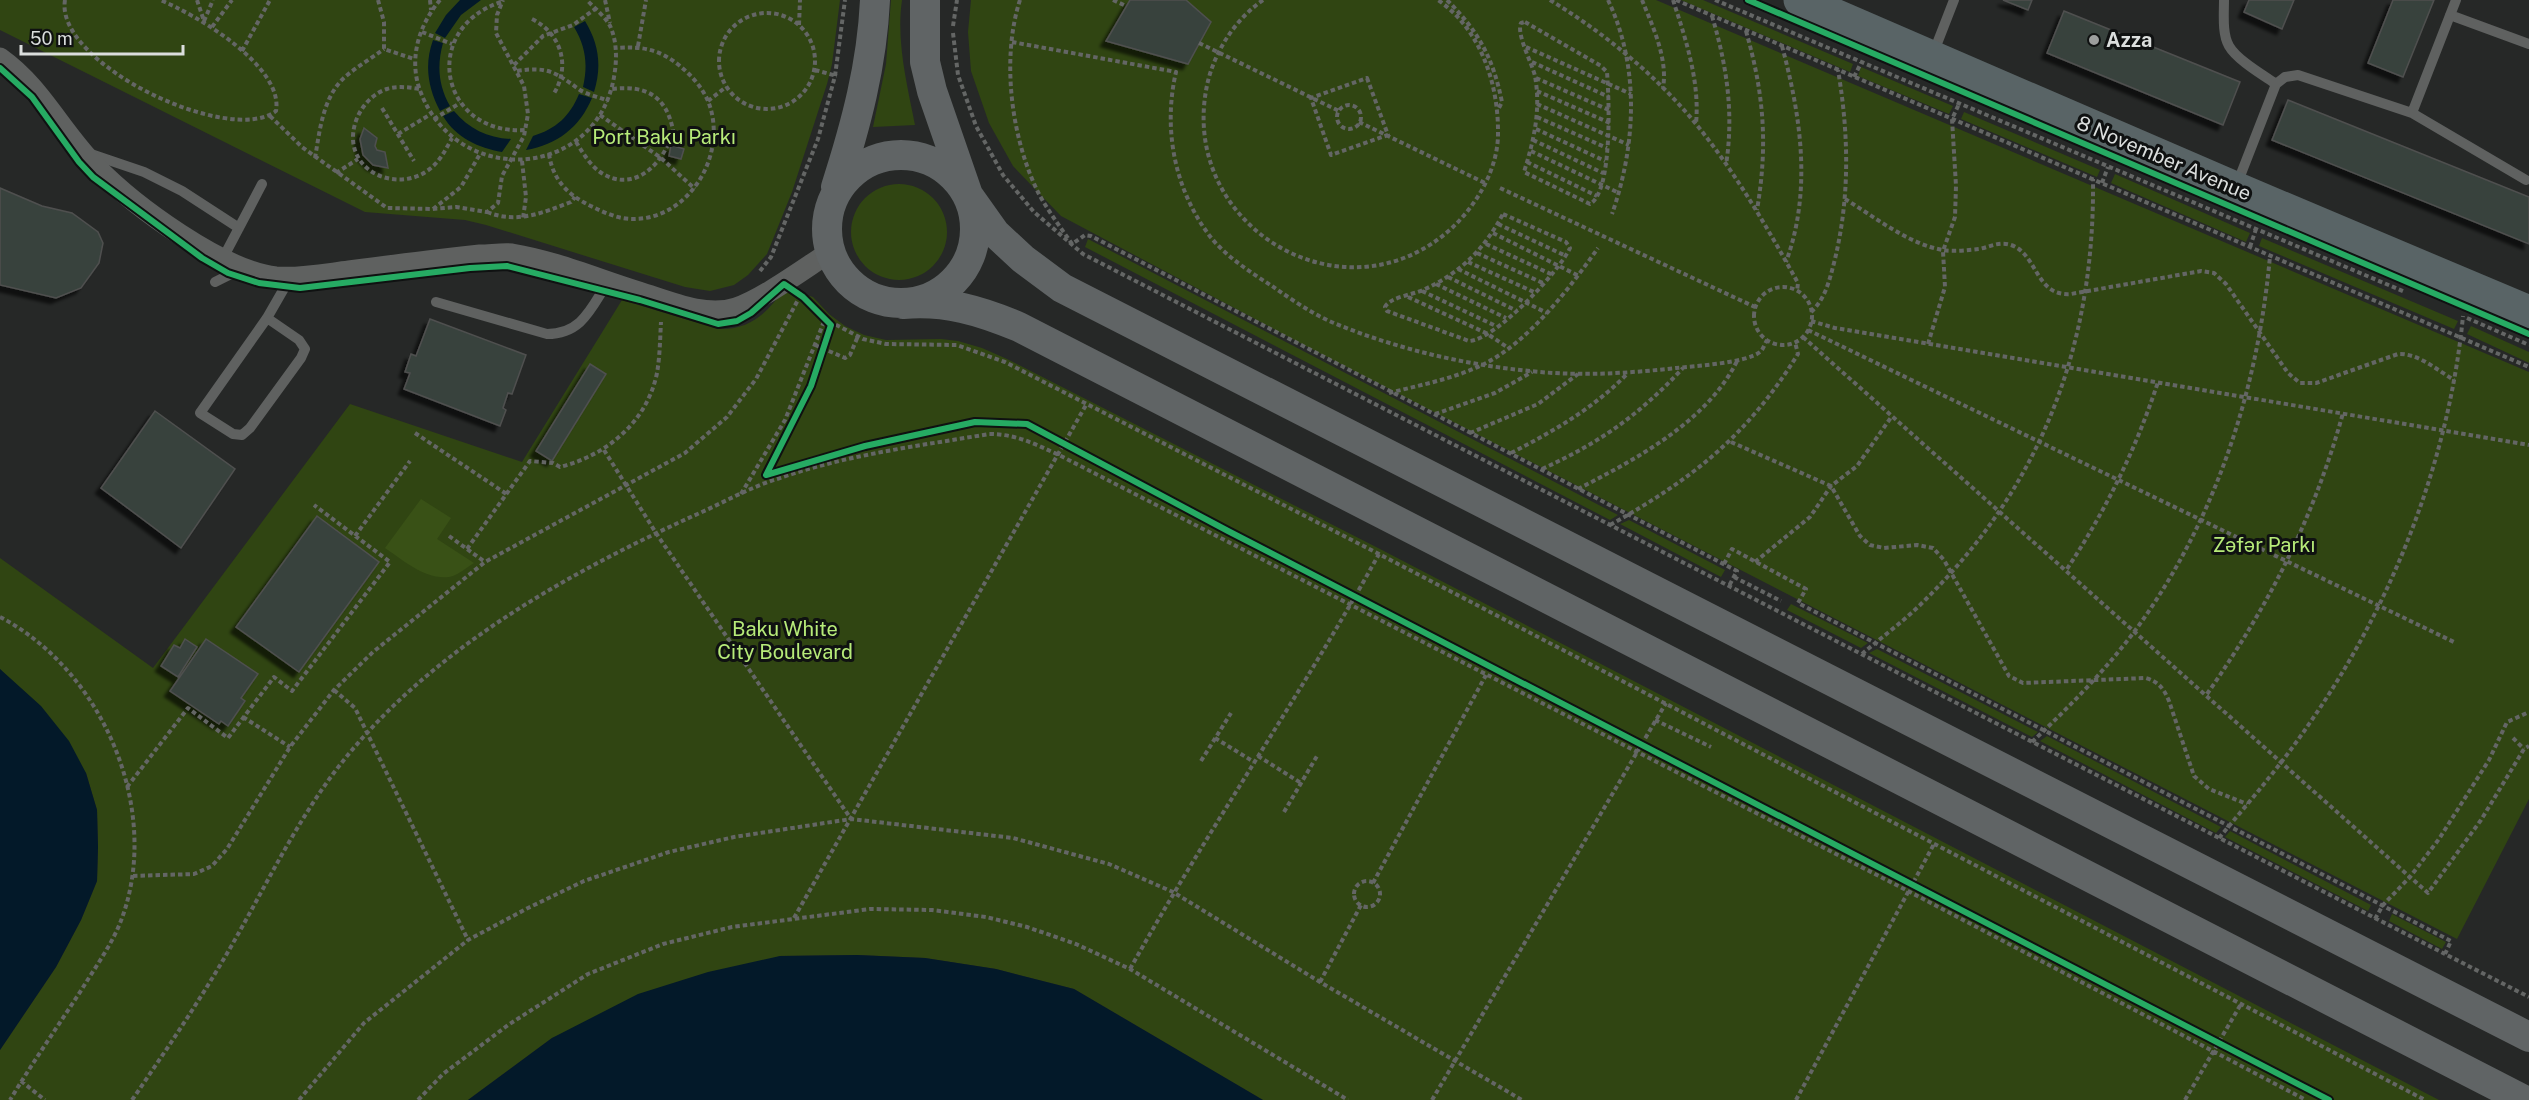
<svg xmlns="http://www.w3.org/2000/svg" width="2529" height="1100" font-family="'Public Sans',sans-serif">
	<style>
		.green { fill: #304512 }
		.forest { fill: #395116 }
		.water { fill: #031929 }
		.building { fill: #39423e; stroke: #4f504f; stroke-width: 1.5; filter: url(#shadow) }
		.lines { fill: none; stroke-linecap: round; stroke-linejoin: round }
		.path { stroke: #646665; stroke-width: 4; stroke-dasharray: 4.5 3; stroke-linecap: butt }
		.lane { stroke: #5f6160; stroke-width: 10 }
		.street { stroke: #5f6160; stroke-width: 21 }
		.secondary { stroke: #606465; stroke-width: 30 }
		.highway { stroke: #596466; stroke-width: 33 }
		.cycleway-casing { stroke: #0f1111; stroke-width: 10 }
		.cycleway { stroke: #26ab63; stroke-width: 6 }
		.poi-dot { fill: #9c9e9d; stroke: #0f1111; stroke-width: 2 }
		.labels { text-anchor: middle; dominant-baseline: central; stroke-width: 6; stroke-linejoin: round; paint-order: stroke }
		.poi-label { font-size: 20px; font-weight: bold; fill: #dbdedd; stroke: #0f1111; text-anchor: start }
		.park-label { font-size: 20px; fill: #b7eb79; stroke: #0f1111 }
		.street-label { font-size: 20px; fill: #dbdedd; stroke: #0f1111 }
	</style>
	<defs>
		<filter id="shadow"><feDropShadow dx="-5.5" dy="5.5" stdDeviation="1.5" flood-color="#0009"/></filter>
	</defs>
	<rect width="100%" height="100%" fill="#262827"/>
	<!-- green -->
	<path class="green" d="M0,0H840L832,64L827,84L792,192L767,254L748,275L734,285L710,291L685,287L486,225L465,220L365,212L0,30Z
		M891,0H902C896,41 907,84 915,125L873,127L886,64Z
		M971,0H1656L2529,372V799L2457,939L1302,344L1061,216L1013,166L989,123L971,71L968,32Z
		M1681,0H1703L1853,64L1850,72Z
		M1861,67L1953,106L1949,114L1858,76Z
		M1964,112L2100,170L2097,177L1961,119Z
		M2115,174L2250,233L2246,242L2111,183Z
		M851 232a48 48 0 1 1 96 0a48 48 0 1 1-96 0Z
		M2262,238L2458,321L2454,329L2259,246Z
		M1088,239L1618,515L1610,520L1085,247Z
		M784,288L813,297L829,314L845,326L864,335L886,340L941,339L958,341L982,348L1007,359L1380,549L2439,1100H1263L1074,989L996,969L925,958L857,955L780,956L552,1038L468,1100H0V1050L56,967L81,920L97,881L98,847L97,810L86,773L0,669V558L153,668L350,404L522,462L622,300L719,329C750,330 769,312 784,288Z
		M2471,326L2529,352V363L2467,334Z
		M1629,520L1725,570L1721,577L1620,524Z
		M1791,604L1868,643L1861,648L1787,610Z
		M1877,649L2038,732L2032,737L1869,653Z
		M2047,736L2221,827L2216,833L2040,741Z
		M2230,831L2371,905L2368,911L2225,837Z
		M2392,914L2446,942L2442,949L2389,921Z"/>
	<!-- forest -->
	<path class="forest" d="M421,499L451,518L437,539L474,563C467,567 457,576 449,577C425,580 403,560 385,548Z"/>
	<!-- water -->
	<path class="water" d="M460,0H481L461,15L445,38L435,33L446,15Z
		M585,21C599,44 602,66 594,92L583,87C588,65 586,47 574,27Z
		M433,40L443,43C437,65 438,85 450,106L440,111C428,88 424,65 433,40Z
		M579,94L592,98C580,127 557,145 526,150L533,136C556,129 570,116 579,94Z
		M454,111C469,129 488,138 511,139L502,152C479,148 456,138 443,116Z
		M0,669L41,706L69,741L86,773L97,810L98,847L97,881L81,920L56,967L0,1050Z
		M857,955L925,958L996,969L1074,989L1263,1100H468L552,1038L638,994L708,972L780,956Z"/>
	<!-- building -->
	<path class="building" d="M1130,0H1186L1211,22L1188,64L1106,41Z
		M2003,0H2032L2028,10Z
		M2249,0H2294L2282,29L2244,12Z
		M2393,0H2434L2403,77L2368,63Z
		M2064,11L2240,82L2223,125L2047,53Z
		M2288,100L2529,197V244L2272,140Z
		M364,128L377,138L375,146L377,150L385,152L388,168L373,165L363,155L360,139Z
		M671,145L684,149L681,159L669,156Z
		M0,188L42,206L72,213L98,232L103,243L99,263L81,288L56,298L0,285Z
		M430,319L526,355L512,394L508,393L503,408L506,410L500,426L404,389L410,373L405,372L411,354L416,356Z
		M590,364L606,374L552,461L536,451Z
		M155,411L235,469L181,548L101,488Z
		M317,516L379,562L299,672L236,627Z
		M185,639L197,647L178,677L161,666L174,645L180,648Z
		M206,639L258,674L241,698L245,701L228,726L221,721L219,724L170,691Z"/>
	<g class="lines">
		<!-- path -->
		<path class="path" d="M65,0C54,63 229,147 276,111C284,66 195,14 160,0
			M197,0L204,21
			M378,0L384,22V49L414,59
			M430,0L431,10
			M440,0C418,26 408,61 421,93C458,188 596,180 614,77C617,60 617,43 611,28C607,18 594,8 587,0
			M605,0L610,23
			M1020,0C1001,58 1011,139 1039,194C1048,211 1061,228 1072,244L1085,235L1091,236L1737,571L1729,586
			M1113,0L1126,6
			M1263,0C1236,19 1216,49 1208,81C1174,224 1344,328 1453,227C1478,203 1499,167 1498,131C1498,82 1480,29 1438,0
			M1447,0C1479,32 1493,58 1502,102L1498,110
			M1550,0C1604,33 1656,75 1696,124C1736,173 1768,229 1798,283L1797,291
			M1608,0C1640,67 1636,145 1612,214
			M1642,0C1653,27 1668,59 1663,88
			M1673,0C1686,40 1700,82 1696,124
			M1676,0L2529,367
			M1715,0L2405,292
			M501,2C419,29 440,136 526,130
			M719 61a48 48 0 1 1 96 0a48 48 0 1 1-96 0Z
			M1712,16C1727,66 1734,114 1726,165
			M532,19C562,34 571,67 553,95
			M204,21L213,0
			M1525,22L1601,66L1607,72C1609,97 1613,191 1590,204L1524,172C1534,140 1541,110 1535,76C1532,63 1516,34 1521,23Z
			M799,25L800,0
			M953,26L957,0
			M212,27L232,0
			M1746,31C1764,94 1768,145 1757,210
			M422,32L452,44
			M953,33L958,75L976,126L1003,175L1034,212L1083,254L2445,954
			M1012,42L1176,72C1163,128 1174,188 1209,235C1225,256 1250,272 1272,286C1291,299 1312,314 1334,323C1399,350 1470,366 1540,372C1585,376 1631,373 1676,368C1695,366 1746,363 1760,352C1763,350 1765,343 1767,340
			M1199,43L1339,111
			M638,46L646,0
			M1782,46C1801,117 1812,191 1786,262
			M1526,47L1631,94
			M242,51L270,0
			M1532,62L1609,97
			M514,65L543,36L573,25L595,9
			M815,70L837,76
			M517,71C549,66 556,73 580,90C588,95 599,97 608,101
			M1854,77L1861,63
			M1367,78L1388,135L1331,155L1311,98Z
			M1536,78L1609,110
			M419,89C408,87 397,86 387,89C361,97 344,133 358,157C371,181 406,186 427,171C439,163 445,151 452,138
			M1537,91L1610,123
			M708,101L726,87
			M1537,104L1629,145
			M1337 117a12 12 0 1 1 24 0a12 12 0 1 1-24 0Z
			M382,108L414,161
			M600,115L661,158L695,189
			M270,116L302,147L387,208L432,209L456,207L487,212L498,203L502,176L524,136L528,114L524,86L496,33L497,15L503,0
			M1537,117L1607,148
			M434,119L460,103
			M1359,122L1485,183
			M1536,129L1605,161
			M398,134L431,114
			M1533,140L1603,173
			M576,142C583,153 590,165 600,172C634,195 665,163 673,130C666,95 645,85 612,89
			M1531,151L1619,193
			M549,154C553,181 569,196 593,207C605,213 619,219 632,219C690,220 729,153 708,101C702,87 691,75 680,66C659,49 642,46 616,48
			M315,158C320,129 323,96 346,76C358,66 372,58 384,49
			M522,161L526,197L523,218
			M1527,162L1597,196
			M336,173L358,159
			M2102,183L2108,167
			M1500,188L1755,307
			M1845,199C1875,217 1908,244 1943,250C1953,252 1969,250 1979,249C1990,247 1999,241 2011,245C2038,254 2035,297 2071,294L2201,271L2214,273L2226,284L2288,373L2300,383H2316L2398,354C2418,353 2437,370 2454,380
			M433,209L461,187L480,154
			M487,212C517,224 542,213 571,202L575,197
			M1503,214L1566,242L1570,248C1559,272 1495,340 1469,341L1387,311L1385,307C1390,297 1412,295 1423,290C1460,273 1483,251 1503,214Z
			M1498,224L1566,256
			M1493,233L1579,276
			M1486,244L1553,275
			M2250,247L2256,229
			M1477,253L1545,284
			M1468,262L1536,293
			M1458,269L1547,313
			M760,271L771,257L818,139L835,76L845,0
			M1448,277L1517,311
			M1436,284L1506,318
			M1754 316a29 29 0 1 1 58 0a29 29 0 1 1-58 0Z
			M1422,291L1496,326
			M804,294L825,319L863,339L886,344L957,345L1005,362L1379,554L2425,1100
			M1408,297L1486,333L1507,347
			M1811,312C1825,299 1829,282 1834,263C1850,199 1849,135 1838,70
			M2467,318L2529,345
			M1811,321L1835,328L2529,445
			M1808,330L2456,643
			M1803,337L2428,893L2481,820L2524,749L2529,746
			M1928,344L1945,287L1943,251L1955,217L1956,186L1952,119L1959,104
			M815,345L845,358L850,355L858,336
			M1389,393C1420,385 1453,379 1482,365C1528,343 1569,289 1598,248
			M1435,414L1495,393L1532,372
			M415,433L508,495
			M1470,433L1538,404L1578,374
			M1731,442L1831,486L1860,536L1870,545L1884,548L1917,545L1933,548L1944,560L2009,676L2023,683L2146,678C2159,682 2164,689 2169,701L2194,776L2209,789L2247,804
			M604,450L656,533L851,819
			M1511,453C1554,431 1594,408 1628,373
			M1542,469C1601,442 1639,415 1683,368
			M1578,489C1636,459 1707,422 1737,361
			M741,494L785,420L825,319
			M1610,525C1694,478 1747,436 1798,354L1795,342
			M355,536L410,461
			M449,536L485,562
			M467,549L530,461L553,463L560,467C607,455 647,422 657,373C660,356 660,339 661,322
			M1755,562L1810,517L1831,486L1857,466L1892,416
			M1724,564L1732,549L1806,589L1798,603L2451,941L2445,954L2529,997
			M2067,569C2106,510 2136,449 2158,382
			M1734,577L1781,601
			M0,617C102,670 162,808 122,918C113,943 96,966 82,989C58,1026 33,1062 10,1100
			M1862,654C1883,636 1907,619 1927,598C2043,483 2095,342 2093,179
			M334,690L355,708L468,940
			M2207,694C2269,605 2314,518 2343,413
			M243,717L290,747
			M1655,720L1711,747
			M1215,738L1254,762
			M2513,738L2524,749
			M2032,742C2069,707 2106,670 2137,628C2216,519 2258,389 2270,256
			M1258,756L1301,783
			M1201,761L1231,713
			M127,787L188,708L228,738L274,677L292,691L390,562L314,505
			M1284,812L1317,756
			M2219,838C2250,801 2282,764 2309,724C2392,605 2449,461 2463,316
			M133,876L194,874L212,866L227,849L290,747L334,690L373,652L485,562L685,453L727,417L756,379L799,298
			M1354 894a13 13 0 1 1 26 0a13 13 0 1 1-26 0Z
			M1373,883L1486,675
			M794,918L1086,405
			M2375,919L2383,905L2410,877L2439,839L2489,760L2507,722L2529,712
			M1130,969C1209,828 1301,695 1379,554
			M1320,982L1361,905
			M21,1081L45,1100
			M132,1100C169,1046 205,993 237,936C268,881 296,824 333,774C422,655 560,577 693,516C721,504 748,488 777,479C845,455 918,446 989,434C1016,434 1035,444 1059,455L1908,891L2306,1100
			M299,1100L364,1023L468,940L528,908L584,881L669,852L734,837L851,819L1013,838L1109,864L1173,892L1320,982L1522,1100
			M418,1100L443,1074L508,1025L588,974L663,944L732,927L870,909L932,910L986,917L1027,927L1076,944L1130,969L1348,1100
			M1432,1100L1666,703
			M1796,1100L1934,844
			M2185,1100L2241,1004"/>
		<!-- lane -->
		<path class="lane" d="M2224,0C2224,14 2222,34 2229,46C2237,60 2263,75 2276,84
			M2450,15L2529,44
			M1933,54L1954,0
			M2412,113L2456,0
			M88,153L144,172L182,191L239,228
			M2237,184L2276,84L2285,77L2298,75L2412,113L2526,180
			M222,260L262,184
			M215,282L241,269
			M436,302L547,334C582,334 591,308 608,282
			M267,318L299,340L305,349L301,358L250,428L242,435L233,434L200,413L267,318L290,278"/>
		<!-- street -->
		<path class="street" d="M0,58C41,87 61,132 96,167C134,206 222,271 276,277C300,279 325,274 349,271C393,265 436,260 480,255C490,255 502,253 512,254C555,261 597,279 639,292C668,301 705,318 736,308C763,299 805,268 830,252"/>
		<!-- secondary -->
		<path class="secondary" d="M925,0V62L932,91L968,195L995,233L1023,259L1062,288L2529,1037
			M827 229a74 74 0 1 1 148 0a74 74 0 1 1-148 0Z
			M836,187C856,125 872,65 875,0
			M903,304C945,300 981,311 1019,327L2524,1100"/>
		<!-- highway -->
		<path class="highway" d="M1800,0L2235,188L2529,312"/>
		<defs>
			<path id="cycleway" d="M1748,0L2529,334
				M0,68L32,97L79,162L93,177L202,258L228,273L259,283L300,288L470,268L507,266L640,300L718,324L737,321L751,313L784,284L803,297L831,325L811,386L766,475L865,446L975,422L1027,424L1228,531L2329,1100"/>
		</defs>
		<!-- cycleway casing -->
		<use href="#cycleway" class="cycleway-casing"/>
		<!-- cycleway -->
		<use href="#cycleway" class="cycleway"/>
	</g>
	<!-- markers -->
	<circle class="poi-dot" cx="2094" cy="40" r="6"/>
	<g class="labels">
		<!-- poi labels -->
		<g class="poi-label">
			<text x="2106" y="40">Azza</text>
		</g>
		<!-- park labels -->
		<g class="park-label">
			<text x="664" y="137">Port Baku Parkı</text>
			<text x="2264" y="545">Zəfər Parkı</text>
			<text x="785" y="629">Baku White<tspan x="785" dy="23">City Boulevard</tspan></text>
		</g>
		<!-- street labels -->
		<g class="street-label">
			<text transform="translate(2164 158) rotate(23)">8 November Avenue</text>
		</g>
	</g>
	<!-- scale -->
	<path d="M21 45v9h162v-9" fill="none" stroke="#dbdedd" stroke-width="3"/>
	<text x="30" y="45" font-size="18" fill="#dbdedd" stroke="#0f1111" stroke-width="4.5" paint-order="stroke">50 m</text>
</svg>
